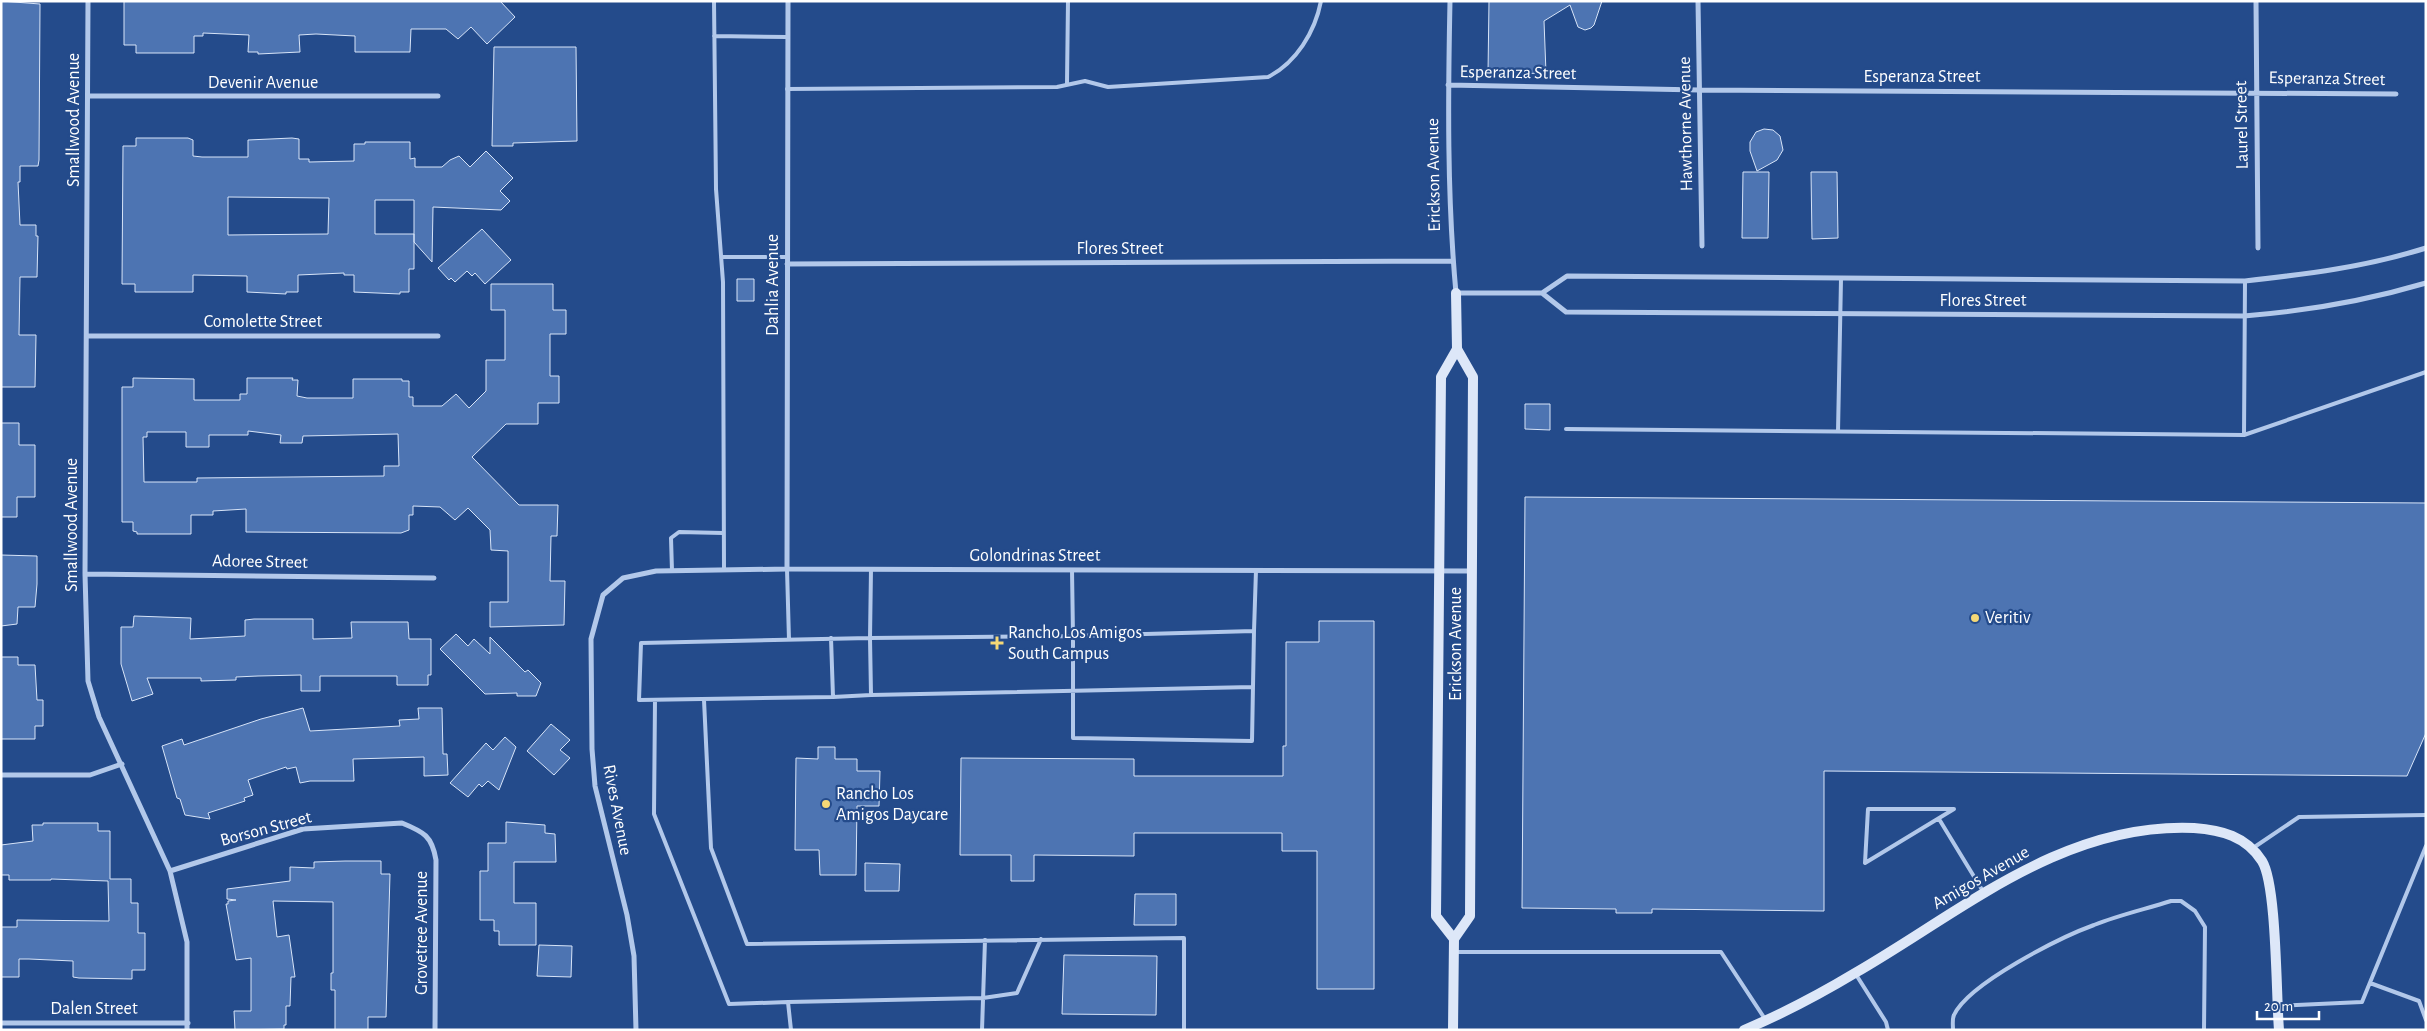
<svg xmlns="http://www.w3.org/2000/svg" width="2427" height="1031" font-family="'Alegreya Sans',sans-serif">
	<style>
		.building { fill: #4d74b2; stroke: #d7e4f8; fill-rule: evenodd }
		.lines { fill: none; stroke-linecap: round; stroke-linejoin: round }
		.lane { stroke: #b2c8ea; stroke-width: 4 }
		.street { stroke: #b2c8ea; stroke-width: 5 }
		.secondary { stroke: #dde7f8; stroke-width: 10 }
		.poi-dot { fill: #f5d876; stroke: #244b8b; stroke-width: 2 }
		.labels { text-anchor: middle; dominant-baseline: central; stroke-width: 4.5; stroke-linejoin: round; paint-order: stroke }
		.street-label { font-size: 18px; fill: #fff; stroke: #244b8b }
		.poi-label { font-size: 18px; fill: #fff; stroke: #244b8b; text-anchor: start }
	</style>
	<rect width="100%" height="100%" fill="#244b8b"/>
	<!-- building -->
	<path class="building" d="M1,1L40,4L39,160L38,166H20V182H18L20,225H36V236H38L37,277H20L19,335H36L35,387H1Z
		M124,1H500L515,17L487,44L471,27L458,39L446,29H411L410,52H355V36L316,34L299,35L300,52L258,54V52H248L249,35L203,33V36H194V53H136V45H124Z
		M1489,1H1602L1594,25L1591,28L1585,30L1578,27L1570,5L1544,21L1546,73L1508,74L1488,73Z
		M494,47H576L577,141L513,143V146H492Z
		M1764,129L1773,130L1780,136L1783,150L1777,160L1757,171L1750,151V142L1756,132Z
		M136,138H188L193,140V156L202,157H248V140L292,138L299,139V159H309V162L354,161V144H365V142H410V159L415,158V167H442L450,160L459,156L470,167L486,151L513,178L500,191L510,201L501,210L433,207L432,262L414,242V200H375V234H414V269H409V292H400V294L354,292V275H344V273L298,275V292H286V294L247,292V276L193,275V292H135V284H122L123,146H136ZM228,197L329,198L328,234L228,235Z
		M1743,172H1769L1768,238H1742Z
		M1811,172H1837L1838,238L1812,239Z
		M482,229L511,260L485,284L475,273L472,276L467,271L455,282L451,278L449,280L438,268Z
		M737,279H754V301H737Z
		M491,284H553V310H566V334H550V376H559V403H538V424H506L472,457L519,505H558L557,536H551L550,581H565L564,625L490,627V602H508V551L491,550L490,530L468,508L455,520L440,507L413,506V515H409V530L401,533L246,532V509L213,511V515H191V534H137V532L133,531V522H122V387H133V378L194,379V400H240V394H247V378H293L292,380H298L297,396L307,398H353V379H402V381H409V397H413V406H442L456,394L469,408L486,391V360H505V310H491ZM248,431L281,435L280,443H302L303,436L398,434L399,466H384V476L197,478V482H144L143,437H147V432H186V447H209V435H248Z
		M1525,404H1550V430L1525,429Z
		M1,423H19V445H35V497H17V517H1Z
		M1525,497L2426,503V733L2407,776L1824,771V911L1652,909V913H1616V909L1522,908Z
		M1,555L37,556V584L35,607H18L17,624L1,626Z
		M134,616L191,618L190,639L245,636V620L254,619H313V639L352,638L351,622H408L409,639H431V675H428V685H397V676H320V691H301V675L258,676L236,677V680L201,681V678H147L153,694L132,701L121,664V627H133Z
		M1319,621H1374V989H1317V851H1282V833H1134V856L1034,855V881H1011V855H960L961,758L1134,759V776H1283V746H1286V642H1319Z
		M456,634L468,646L474,639L490,654V637L525,672L528,670L541,683L536,696H517V693L485,694L440,649Z
		M1,657H18V665H35L37,700H43V726H35V739H1Z
		M303,708L310,731L400,726L399,720L419,719L418,708H442L443,754H447L448,775L424,776V757L353,759L354,781H310L300,783L296,767L287,769L286,767L248,780L253,795L244,798L245,801L208,813L210,819L185,815L180,799L177,798L162,746L182,739L184,745L261,719Z
		M551,724L570,740L560,750L570,758L554,775L527,751Z
		M505,737L516,747L499,790L488,781L482,787L479,784L468,797L450,783L486,743L493,750Z
		M818,747H835V759H857V771H880L879,806H857L856,875H820L819,850H795L796,758L818,759Z
		M506,822L545,825V833L555,834L556,862H514V903H536V945H499V931H494V920H480V871H488V843H506Z
		M43,823H98V831H110V879H131V903H138V933H145V970H132V979L79,978L73,977V961L29,959H19V977H1V927H17V920L109,921L108,881L51,879V880H9V875H1V845L33,841L32,825H43Z
		M345,861H381V874H390L386,1017H368V1030H335V990H331V973H333V902L273,901L277,937L289,935L295,977H291L290,1006H286V1025H284V1029L235,1030L234,1011H251V958L236,960L226,904H228V901L236,900L227,899V889L290,881V867L314,868V862Z
		M865,863L900,864L899,891H865Z
		M1135,894H1176V925H1134Z
		M539,945L572,946L571,977L537,976Z
		M1064,955L1157,956L1156,1015L1062,1014Z"/>
	<g class="lines">
		<!-- lane -->
		<path class="lane" d="M714,1L716,189L723,282L724,570
			M714,36L787,37
			M1067,83L1068,1
			M787,89L1057,87L1085,81L1108,87L1268,77C1296,63 1315,32 1321,1
			M721,257H786
			M1566,429L2244,435L2426,372
			M1838,432L1841,279
			M2244,435L2245,281
			M787,569L789,640
			M871,569L870,638L1073,636V738L1252,741L1254,631
			M1072,570L1073,636L1254,631L1256,570
			M672,571L671,538L679,532L723,533
			M831,638L833,697L639,700L641,643L870,638L871,695L1253,687
			M833,697L871,695
			M655,700L654,814L729,1004L788,1002L791,1030
			M704,700L711,848L747,944L1184,938V1030
			M1868,809H1954L1865,863Z
			M1939,819L1984,893
			M2253,848L2299,817L2426,815
			M1455,952H1721L1765,1019
			M1855,973L1886,1022L1888,1030
			M2370,983L2419,1001L2426,1020
			M788,1002L983,998L1017,993L1041,939
			M2278,1006L2362,1002L2426,846
			M982,1030L985,940
			M1953,1030C1953,1025 1952,1019 1954,1015C1969,983 2061,937 2094,925C2119,915 2146,909 2171,901H2181L2195,911L2205,927L2204,1030"/>
		<!-- street -->
		<path class="street" d="M88,1L85,574L88,681L99,717L170,871L187,942V1030
			M1450,1C1448,98 1447,196 1456,293H1542L1567,276L2245,281C2307,274 2366,267 2426,248
			M1698,1L1702,246
			M2256,1L2258,248
			M1448,85L1699,90L2396,94
			M88,96H438
			M787,264L1453,261
			M1542,293L1566,312L2244,316C2308,311 2365,301 2426,283
			M87,336H438
			M787,569L788,1
			M85,574L434,578
			M1,775H90L122,764
			M170,871L303,829L402,823C424,832 432,836 436,860L435,1030
			M1,1023H188
			M636,1030L634,956L627,915L595,786L592,749L591,639L603,595L623,578L656,571L787,569L1473,571"/>
		<!-- secondary -->
		<path class="secondary" d="M1454,939L1436,916L1441,377L1457,349L1456,293
			M1453,1030L1454,939L1470,916L1473,377L1457,349
			M1744,1030C1782,1014 1820,994 1855,973C1961,912 2063,822 2194,828C2221,830 2246,836 2262,861C2277,885 2276,995 2279,1030"/>
	</g>
	<!-- markers -->
	<g class="poi-dot">
		<circle cx="1975" cy="618" r="5"/>
		<path d="M994.5 635.5h5v5h5v5h-5v5h-5v-5h-5v-5h5z"/>
		<circle cx="826" cy="804" r="5"/>
	</g>
	<g class="labels">
		<!-- street labels -->
		<g class="street-label">
			<text transform="translate(1518 73) rotate(1)">Esperanza Street</text>
			<text x="1922" y="77">Esperanza Street</text>
			<text transform="translate(2327 79) rotate(1)">Esperanza Street</text>
			<text x="263" y="83">Devenir Avenue</text>
			<text transform="translate(74 120) rotate(-90)">Smallwood Avenue</text>
			<text transform="translate(1686 124) rotate(-91)">Hawthorne Avenue</text>
			<text transform="translate(2242 125) rotate(-91)">Laurel Street</text>
			<text transform="translate(1434 175) rotate(-91)">Erickson Avenue</text>
			<text x="1120" y="249">Flores Street</text>
			<text transform="translate(773 285) rotate(-90)">Dahlia Avenue</text>
			<text x="1983" y="301">Flores Street</text>
			<text x="263" y="322">Comolette Street</text>
			<text transform="translate(72 525) rotate(-90)">Smallwood Avenue</text>
			<text x="1035" y="556">Golondrinas Street</text>
			<text transform="translate(260 562) rotate(1)">Adoree Street</text>
			<text transform="translate(1456 644) rotate(-90)">Erickson Avenue</text>
			<text transform="translate(617 810) rotate(79)">Rives Avenue</text>
			<text transform="translate(266 829) rotate(-15)">Borson Street</text>
			<text transform="translate(1981 878) rotate(-30)">Amigos Avenue</text>
			<text transform="translate(422 933) rotate(-90)">Grovetree Avenue</text>
			<text x="94" y="1009">Dalen Street</text>
		</g>
		<!-- poi labels -->
		<g class="poi-label">
			<text x="1985" y="618">Veritiv</text>
			<text x="1008" y="633">Rancho Los Amigos<tspan x="1008" dy="21">South Campus</tspan></text>
			<text x="836" y="794">Rancho Los<tspan x="836" dy="21">Amigos Daycare</tspan></text>
		</g>
	</g>
	<!-- border -->
	<rect width="2427" height="1031" fill="none" stroke="#ffffff" stroke-width="5"/>
	<!-- scale -->
	<path d="M2257 1011v8h62v-8" fill="none" stroke="#ffffff" stroke-width="2.5"/>
	<text x="2264" y="1011" font-size="15" fill="#ffffff" stroke="#244b8b" stroke-width="4" paint-order="stroke">20 m</text>
</svg>
